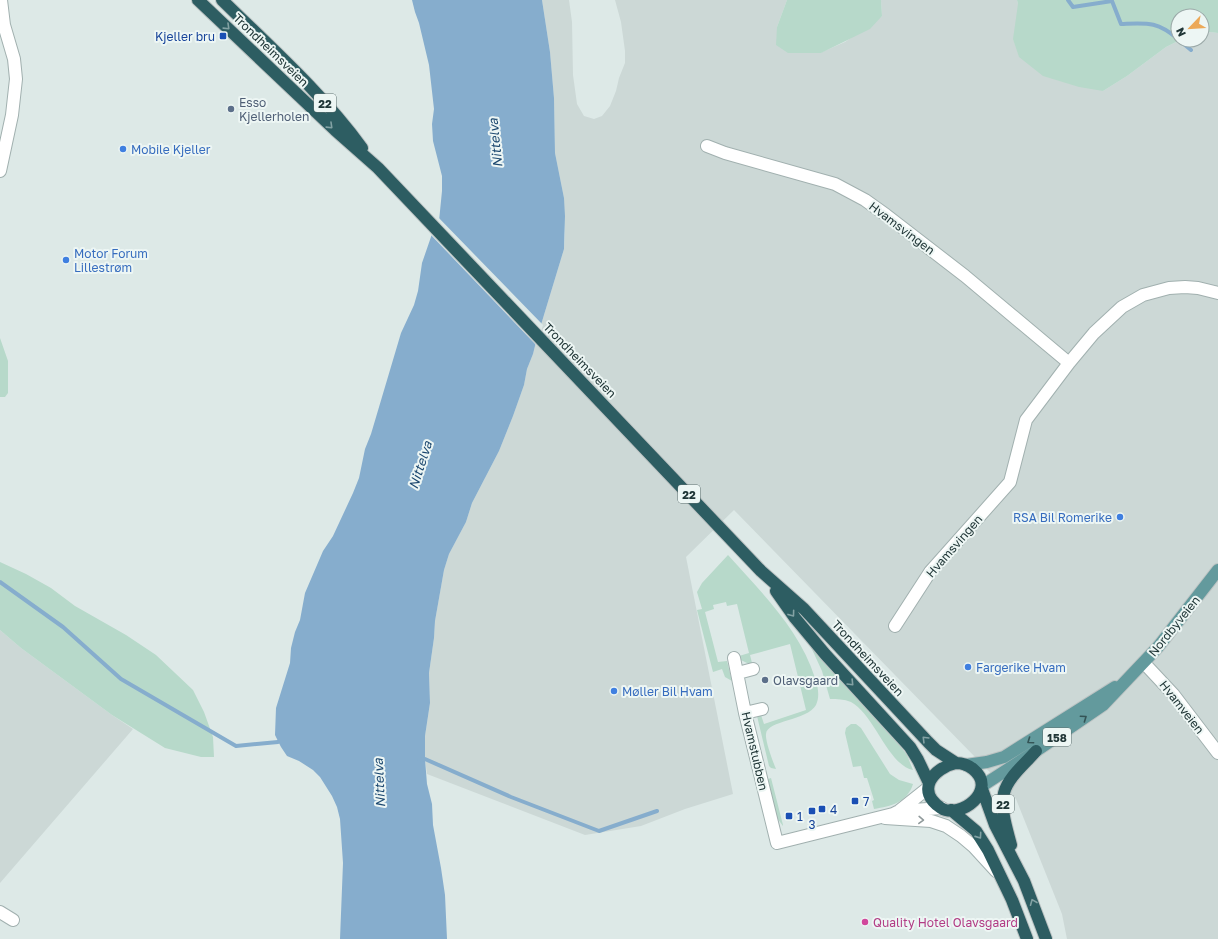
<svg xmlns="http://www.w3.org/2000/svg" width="1218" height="939" font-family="'Golos Text',sans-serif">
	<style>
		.built { fill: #ccd8d6 }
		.green { fill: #b7d9ca }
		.water { fill: #86adcd }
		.pier { fill: #dde9e7 }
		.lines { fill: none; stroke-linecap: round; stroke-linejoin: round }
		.stream { stroke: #86adcd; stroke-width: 4 }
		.street-casing { stroke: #a1b0af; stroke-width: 14 }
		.primary-casing { stroke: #bcc3c3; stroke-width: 14 }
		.highway-casing { stroke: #bcc3c3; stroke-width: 14 }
		.street { stroke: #fff; stroke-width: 12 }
		.primary { stroke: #639a9d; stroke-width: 12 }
		.highway { stroke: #2d5d62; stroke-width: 12 }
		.oneway { stroke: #83a2a4 }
		.oneway2 { stroke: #345456 }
		.oneway3 { stroke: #909a9b }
		.transit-dot { fill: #1a4fb4; stroke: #edf6f4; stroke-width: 1.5 }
		.service-dot { fill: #5c6f8a; stroke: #edf6f4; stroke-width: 1.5 }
		.shop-dot { fill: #3f7fe0; stroke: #edf6f4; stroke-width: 1.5 }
		.hotel-dot { fill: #d1479c; stroke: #edf6f4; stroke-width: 1.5 }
		.labels { text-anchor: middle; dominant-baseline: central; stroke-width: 4; stroke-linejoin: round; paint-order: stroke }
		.shield { fill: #edf6f4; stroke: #5e7070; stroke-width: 1 }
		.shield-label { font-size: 11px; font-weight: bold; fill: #203637 }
		.transit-label { font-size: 12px; fill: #164399; stroke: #edf6f4; text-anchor: start }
		.street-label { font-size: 12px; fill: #203637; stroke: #edf6f4 }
		.service-label { font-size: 12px; fill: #4e5e75; stroke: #edf6f4; text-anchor: start }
		.shop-label { font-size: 12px; fill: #366cbe; stroke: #edf6f4; text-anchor: start }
		.hotel-label { font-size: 12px; fill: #b23c85; stroke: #edf6f4; text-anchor: start }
		.water-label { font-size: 13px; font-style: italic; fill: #1d4970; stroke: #edf6f4 }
	</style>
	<rect width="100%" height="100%" fill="#dde9e7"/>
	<!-- built -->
	<path class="built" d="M542,0H569L572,22L573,75L577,104L584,116L594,119L602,116L610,106L616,91L619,78L625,63V51L621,22L615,0H787L777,27L788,52L820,53L845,42L882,16L881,0H1017L1018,4L1103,91L1127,76L1166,47L1180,40H1202V34L1210,32L1218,33V939H1067L1062,914L1016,799L734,510L686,557L733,794L685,809L641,826L585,835L427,774L425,759V736L430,703L429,673L434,638L435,621L444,570L449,554L466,522L472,503L499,451L513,416L524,385L527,369L533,354L537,338L564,249L565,234L564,198L555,153L554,98L550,52Z
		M0,630L21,648L112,715L133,729L0,883Z"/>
	<!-- green -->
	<path class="green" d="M787,0H881L882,16L870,29L821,53H788L776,45L777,27Z
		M1017,0H1218V33L1210,32L1202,34V16H1178V40H1180L1166,47L1127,76L1103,91L1079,87L1043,76L1019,57L1013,39L1018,4Z
		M0,338L8,361V393L5,397H0Z
		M728,555C761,592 800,630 815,678C818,687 820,696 816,705C807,721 767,720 766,734C765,741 773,762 776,769L771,768L769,766L757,716L761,715L764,724L806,710L790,644L750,655L752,663H747L741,660L739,656L749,653L737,604L727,606L726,602L713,605L714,609L705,612L718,662L727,661L732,681L725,677L722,669L713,672L697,610L702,609L697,592L702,583Z
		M0,562L26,574L51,588L75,606L126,635L156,655L193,690L204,712L213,737L214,757H201L165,748L112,715L21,648L0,630Z
		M810,645L838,678L901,747L907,755L913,770C888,765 874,714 851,702C844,699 837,699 830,699L822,671Z
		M851,724H856L861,728L890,774L899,780L913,784C907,803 891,806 874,809L872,801L874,800L867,778H864L861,766L853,767L845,733L846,728Z
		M771,778L783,825V826L777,818L768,779Z"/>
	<!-- water -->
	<path class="water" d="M412,0H542L550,52L554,98L555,153L564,198L565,216L564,249L537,338L533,354L527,369L524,385L513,416L499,451L472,503L466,522L449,554L444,570L435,621L434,638L429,673L430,703L425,736V759L427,784L432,804L433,825L441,868L445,895L447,939H340L343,863L340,819L337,807L332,796L320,777L313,770L299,761L287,756L281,747L275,735L276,708L290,663L291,648L295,632L300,620L305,593L323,551L333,536L353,493L359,478L365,449L371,434L401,333L414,305L418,291L422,263L432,234L439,221L442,191V176L433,141L432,124L434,109L429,65L419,23L415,12Z"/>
	<!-- pier -->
	<path class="pier" d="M437,216L543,325L537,346L430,234L437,220Z"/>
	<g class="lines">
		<!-- stream -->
		<path class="stream" d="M1068,0L1073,7L1112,1L1121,24C1147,23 1157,21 1178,39
			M1179,40L1191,50
			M0,582L63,627L121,679L236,746L278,742
			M419,760L425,759L511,797L599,831L657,811"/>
		<defs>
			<path id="street" d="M707,146L725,153L835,184L865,200L886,215L965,276L1069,363
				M0,171L12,115L16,79L14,59L4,25L1,0
				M895,626L930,572L1010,482L1026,420L1069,363L1094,333L1122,307L1143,295L1169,288L1185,287L1198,288L1218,293
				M734,658L745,713L777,843L893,814L899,811L928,788
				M1144,663L1173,694L1218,753
				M738,673L753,669
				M745,713L762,709
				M899,811L942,808
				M885,818L931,821L946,826L961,836L974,847L996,871
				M0,912L13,920"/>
			<path id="primary" d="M966,765L987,762L1004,757L1115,687
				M982,786L1036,751L1103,705L1158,647L1218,570"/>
			<path id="highway" d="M198,0L335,130L378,168L761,571L804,609L928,742L936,750L956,763
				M222,0C270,47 322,93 362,148
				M776,591L795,618L825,654L910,747L918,760L929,783
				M956,763C963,763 968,765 973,769C999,790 960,820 941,808C915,791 933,768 956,763Z
				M982,789L995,825L1024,881L1046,939
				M951,810L976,831L988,850L1012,900L1027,939
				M1011,845C1007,829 1000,810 1004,793C1008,777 1026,763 1036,751"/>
		</defs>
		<!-- street casing -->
		<use href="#street" class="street-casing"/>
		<!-- primary casing -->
		<use href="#primary" class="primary-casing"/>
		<!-- highway casing -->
		<use href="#highway" class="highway-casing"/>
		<!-- street -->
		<use href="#street" class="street"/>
		<!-- primary -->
		<use href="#primary" class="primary"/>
		<!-- highway -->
		<use href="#highway" class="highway"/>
	</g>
	<!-- one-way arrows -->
	<defs><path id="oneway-chevron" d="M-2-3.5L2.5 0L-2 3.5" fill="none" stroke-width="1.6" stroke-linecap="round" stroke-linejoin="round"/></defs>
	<g class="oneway">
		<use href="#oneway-chevron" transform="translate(227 27) rotate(44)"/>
		<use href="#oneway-chevron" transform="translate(330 126) rotate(44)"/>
		<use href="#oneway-chevron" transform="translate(792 614) rotate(54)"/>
		<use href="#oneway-chevron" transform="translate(851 683) rotate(46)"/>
		<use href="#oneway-chevron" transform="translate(925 739) rotate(-135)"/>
		<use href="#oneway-chevron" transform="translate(979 836) rotate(55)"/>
		<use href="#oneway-chevron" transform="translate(1033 902) rotate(-112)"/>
	</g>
	<g class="oneway2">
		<use href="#oneway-chevron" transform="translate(1084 718) rotate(-35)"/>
		<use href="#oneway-chevron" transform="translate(1030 741) rotate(145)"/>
	</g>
	<use class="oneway3" href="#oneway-chevron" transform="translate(921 820) rotate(2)"/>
	<!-- markers -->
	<g class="transit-dot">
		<rect x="219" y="32" width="8" height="8" rx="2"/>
		<rect x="851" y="797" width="8" height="8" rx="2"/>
		<rect x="818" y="805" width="8" height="8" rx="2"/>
		<rect x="808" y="807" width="8" height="8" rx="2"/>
		<rect x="785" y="812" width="8" height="8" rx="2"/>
	</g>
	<g class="service-dot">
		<circle cx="231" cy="109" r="4"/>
		<circle cx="765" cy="680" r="4"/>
	</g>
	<g class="shop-dot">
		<circle cx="123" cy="149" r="4"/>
		<circle cx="66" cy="260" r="4"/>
		<circle cx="1120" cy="517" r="4"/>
		<circle cx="968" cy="667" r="4"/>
		<circle cx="614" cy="691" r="4"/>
	</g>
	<circle class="hotel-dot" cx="865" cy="922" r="4"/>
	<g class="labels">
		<!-- shield labels -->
		<g class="shield">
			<rect x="314" y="94" width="22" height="18" rx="3"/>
			<rect x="678" y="485" width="22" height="18" rx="3"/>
			<rect x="1043" y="728" width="28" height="18" rx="3"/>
			<rect x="992" y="795" width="22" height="18" rx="3"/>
		</g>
		<g class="shield-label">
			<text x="325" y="103">22</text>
			<text x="689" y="494">22</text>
			<text x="1057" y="737">158</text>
			<text x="1003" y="804">22</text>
		</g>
		<!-- transit labels -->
		<g class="transit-label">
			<text x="215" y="36" text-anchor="end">Kjeller bru</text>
			<text x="863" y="801">7</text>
			<text x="830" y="809">4</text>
			<text x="797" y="816">1</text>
			<text x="812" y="824" text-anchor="middle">3</text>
		</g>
		<!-- street labels -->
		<g class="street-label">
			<text transform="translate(271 50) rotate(44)">Trondheimsveien</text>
			<text transform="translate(902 228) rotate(37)">Hvamsvingen</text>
			<text transform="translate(580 360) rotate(46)">Trondheimsveien</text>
			<text transform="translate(954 546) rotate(-49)">Hvamsvingen</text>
			<text transform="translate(1174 626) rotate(-51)">Nordbyveien</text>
			<text transform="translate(868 658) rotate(47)">Trondheimsveien</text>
			<text transform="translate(1182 707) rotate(52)">Hvamveien</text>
			<text transform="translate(755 751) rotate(77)">Hvamstubben</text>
		</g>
		<!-- service labels -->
		<g class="service-label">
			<text x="239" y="102">Esso<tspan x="239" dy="14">Kjellerholen</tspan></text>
			<text x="773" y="680">Olavsgaard</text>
		</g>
		<!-- shop labels -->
		<g class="shop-label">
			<text x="131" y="149">Mobile Kjeller</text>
			<text x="74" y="253">Motor Forum<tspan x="74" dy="14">Lillestrøm</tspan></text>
			<text x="1112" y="517" text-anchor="end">RSA Bil Romerike</text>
			<text x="976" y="667">Fargerike Hvam</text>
			<text x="622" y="691">Møller Bil Hvam</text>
		</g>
		<!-- hotel labels -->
		<g class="hotel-label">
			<text x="873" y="922">Quality Hotel Olavsgaard</text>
		</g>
		<!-- water labels -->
		<g class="water-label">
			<text transform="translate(495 143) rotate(-96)">Nittelva</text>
			<text transform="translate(420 465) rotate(-72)">Nittelva</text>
			<text transform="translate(379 783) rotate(-93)">Nittelva</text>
		</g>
	</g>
	<!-- north arrow -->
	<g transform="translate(1190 28) rotate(245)"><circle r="19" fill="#edf6f4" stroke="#9ba9a8"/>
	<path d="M0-3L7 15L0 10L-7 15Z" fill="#eca958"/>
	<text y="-6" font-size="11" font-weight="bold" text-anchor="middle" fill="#203637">N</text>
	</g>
</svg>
